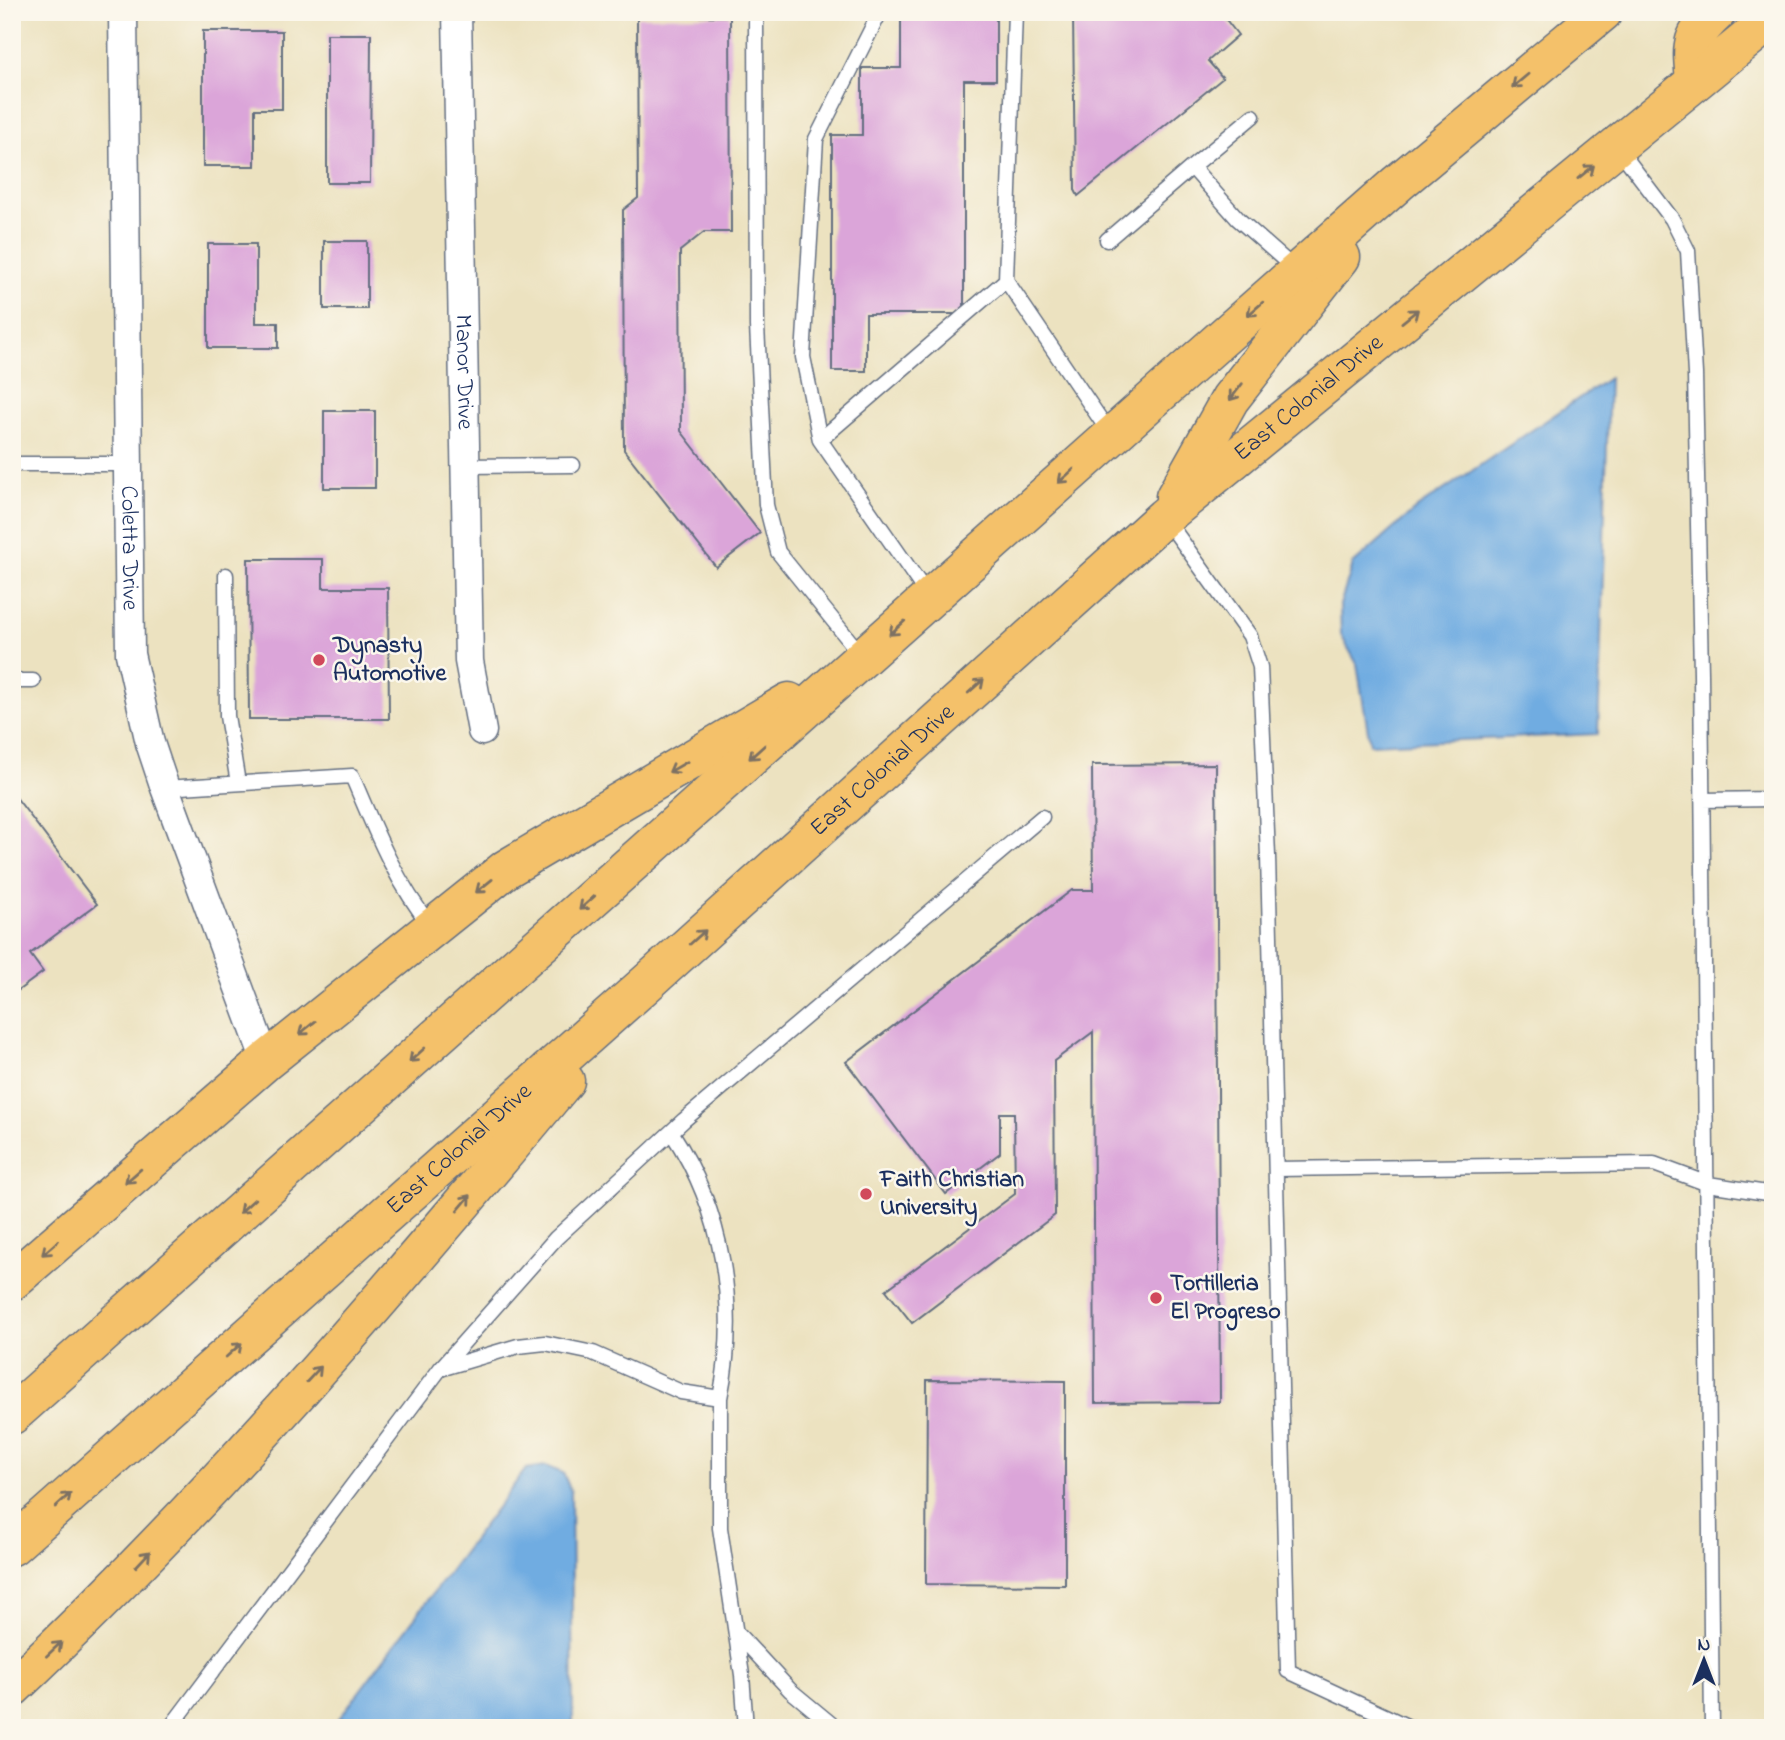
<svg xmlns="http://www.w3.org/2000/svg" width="1785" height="1740" font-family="'Indie Flower',sans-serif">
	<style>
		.water { fill: #6face1; stroke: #456ea0; stroke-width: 2 }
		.building { fill: #dba5d9 }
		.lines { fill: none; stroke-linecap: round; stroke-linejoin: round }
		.service-casing { stroke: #646e80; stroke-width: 17 }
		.minor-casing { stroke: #646e80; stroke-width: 31 }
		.trunk-casing { stroke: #646e80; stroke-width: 41 }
		.service { stroke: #fff; stroke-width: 14 }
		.minor { stroke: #fff; stroke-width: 28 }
		.trunk { stroke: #f4c16a; stroke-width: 38 }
		.oneway { stroke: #7d7163 }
		.poi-dot { fill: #d1495b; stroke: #fbf7ec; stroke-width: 2.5 }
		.labels { text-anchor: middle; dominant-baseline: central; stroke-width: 5; stroke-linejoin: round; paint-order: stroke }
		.street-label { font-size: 24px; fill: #1b2f5e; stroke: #fbf7ec }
		.poi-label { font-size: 24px; font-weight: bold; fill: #1b2f5e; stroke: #fbf7ec; text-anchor: start }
	</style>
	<rect width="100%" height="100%" fill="#fbf7ec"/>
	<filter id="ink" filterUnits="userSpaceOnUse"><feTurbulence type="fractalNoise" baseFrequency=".0143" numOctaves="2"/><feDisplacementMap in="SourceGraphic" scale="14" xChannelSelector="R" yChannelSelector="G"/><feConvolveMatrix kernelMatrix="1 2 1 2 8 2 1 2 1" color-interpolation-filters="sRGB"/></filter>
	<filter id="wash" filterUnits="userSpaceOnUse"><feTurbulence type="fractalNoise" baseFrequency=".00686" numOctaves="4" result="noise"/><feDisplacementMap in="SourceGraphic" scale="28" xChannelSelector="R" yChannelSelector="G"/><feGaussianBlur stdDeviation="1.57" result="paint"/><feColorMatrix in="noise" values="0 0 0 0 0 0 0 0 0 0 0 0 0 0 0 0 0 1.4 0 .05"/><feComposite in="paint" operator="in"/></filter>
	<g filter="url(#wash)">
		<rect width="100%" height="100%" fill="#ece2c0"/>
		<!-- water -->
		<path class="water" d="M1609,378L1598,734L1370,744L1357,664L1341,635L1340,605L1353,564L1417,508Z
			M546,1466L563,1473L571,1491L573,1728H332L526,1469Z"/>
		<g id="blocks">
			<!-- building -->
			<path class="building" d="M901,12H996V80H964V314H866V371H832V135H862V68H901Z
				M1073,12H1220L1238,35L1208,61L1223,78L1078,196L1075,190Z
				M730,16L731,232H704L680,251L681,431L760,533L716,567L624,450L623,210L638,198L637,17Z
				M203,31H282V109H255V166H203Z
				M327,34H371L370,183H327Z
				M324,241H367V309H324Z
				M208,244H256V323H278V348H208Z
				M324,411H375V488H324Z
				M248,559H323V588H388L389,719H249Z
				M1216,764L1220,1402L1095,1403L1093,1032L1054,1061L1055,1215L912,1323L886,1290L1015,1194L1014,1113H1000V1153L946,1194L846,1062L1072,890H1093L1092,765Z
				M12,792L97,904L30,954L43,972L12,995Z
				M1770,1045H1773V1109H1770Z
				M927,1380L1065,1381V1585L926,1584Z"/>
		</g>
	</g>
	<g filter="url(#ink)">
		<use href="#blocks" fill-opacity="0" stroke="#646e80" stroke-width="2"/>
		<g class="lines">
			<defs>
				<path id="service" d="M756,12L757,326L766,505L778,552L861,655
					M880,12L816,139L803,357L820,440L929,597
					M1015,12L1006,280L1111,435
					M1253,116L1192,167L1238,219L1297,271
					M1618,148L1672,219L1688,251L1695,374L1701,674L1712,1728
					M1107,240L1192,167
					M820,440L1006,280
					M12,464H128
					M464,466L573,465
					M1165,518L1250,636L1260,667L1268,856L1288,1671L1411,1728
					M226,575L227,716L238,783
					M12,681H33
					M165,788L352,776C375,830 395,881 431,926
					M1702,800L1773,799
					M672,1133C723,1211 739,1306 720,1398
					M1276,1169L1654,1164L1708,1184L1773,1194
					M440,1369L518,1346L545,1343L593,1353L681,1392L720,1398V1528L742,1675L746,1728
					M736,1632L790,1690L836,1728
					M170,1728L440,1369L556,1238L684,1120L1042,817"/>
				<g id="minor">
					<path id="s1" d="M123,12L130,654L150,743L165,788L266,1061"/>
					<path id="s2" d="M457,12L469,661L482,731"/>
				</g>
				<g id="trunk">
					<path d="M1695,81C1692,46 1689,37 1717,12"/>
					<path d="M1175,497L1230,399L1341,257"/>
					<path d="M12,1281L266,1061L506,869L789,702"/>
					<path d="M12,1415L1187,369L1398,183L1603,12"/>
					<path id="s3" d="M12,1546L647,983L1164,517L1773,18"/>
					<path d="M12,1688C212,1500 390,1291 565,1081"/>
				</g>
			</defs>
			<!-- service casing -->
			<use href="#service" class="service-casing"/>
			<!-- minor casing -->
			<use href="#minor" class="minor-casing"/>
			<!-- trunk casing -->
			<use href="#trunk" class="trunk-casing"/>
			<!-- service -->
			<use href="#service" class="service"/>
			<!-- minor -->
			<use href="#minor" class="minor"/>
			<!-- trunk -->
			<use href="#trunk" class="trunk"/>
		</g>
		<!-- one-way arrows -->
		<defs><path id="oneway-shaft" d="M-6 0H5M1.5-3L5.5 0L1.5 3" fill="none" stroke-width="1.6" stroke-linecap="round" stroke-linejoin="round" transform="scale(1.75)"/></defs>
		<g class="oneway">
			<use href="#oneway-shaft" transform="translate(1520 81) rotate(140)"/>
			<use href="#oneway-shaft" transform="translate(1586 172) rotate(-39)"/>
			<use href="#oneway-shaft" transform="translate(1255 309) rotate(139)"/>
			<use href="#oneway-shaft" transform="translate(1410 316) rotate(-39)"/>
			<use href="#oneway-shaft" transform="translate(1236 392) rotate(127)"/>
			<use href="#oneway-shaft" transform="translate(1066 476) rotate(138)"/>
			<use href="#oneway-shaft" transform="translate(897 628) rotate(138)"/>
			<use href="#oneway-shaft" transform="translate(976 686) rotate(-42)"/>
			<use href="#oneway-shaft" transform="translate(757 752) rotate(138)"/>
			<use href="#oneway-shaft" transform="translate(678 767) rotate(150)"/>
			<use href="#oneway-shaft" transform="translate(484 886) rotate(141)"/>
			<use href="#oneway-shaft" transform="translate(587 903) rotate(138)"/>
			<use href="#oneway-shaft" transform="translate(698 937) rotate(-42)"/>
			<use href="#oneway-shaft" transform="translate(307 1028) rotate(141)"/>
			<use href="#oneway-shaft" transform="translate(417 1055) rotate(138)"/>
			<use href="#oneway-shaft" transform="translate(133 1176) rotate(139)"/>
			<use href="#oneway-shaft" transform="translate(464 1203) rotate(-50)"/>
			<use href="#oneway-shaft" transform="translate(247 1206) rotate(138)"/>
			<use href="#oneway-shaft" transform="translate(50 1248) rotate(139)"/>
			<use href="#oneway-shaft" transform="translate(234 1350) rotate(-42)"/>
			<use href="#oneway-shaft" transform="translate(314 1374) rotate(-47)"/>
			<use href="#oneway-shaft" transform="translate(63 1500) rotate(-42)"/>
			<use href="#oneway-shaft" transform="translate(143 1559) rotate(-47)"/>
			<use href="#oneway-shaft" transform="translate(54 1649) rotate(-43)"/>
		</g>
	</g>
	<!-- markers -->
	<g class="poi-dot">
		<circle cx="319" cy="660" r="7"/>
		<circle cx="866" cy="1194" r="7"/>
		<circle cx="1156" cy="1298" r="7"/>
	</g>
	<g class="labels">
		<!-- street labels -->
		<g class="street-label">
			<text stroke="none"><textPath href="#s2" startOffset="360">Manor Drive</textPath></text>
			<text stroke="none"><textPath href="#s3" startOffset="1732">East Colonial Drive</textPath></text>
			<text stroke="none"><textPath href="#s1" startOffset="536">Coletta Drive</textPath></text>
			<text stroke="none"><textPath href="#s3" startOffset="1166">East Colonial Drive</textPath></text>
			<text stroke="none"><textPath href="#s3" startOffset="598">East Colonial Drive</textPath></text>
		</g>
		<!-- poi labels -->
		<g class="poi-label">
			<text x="333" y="646">Dynasty<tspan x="333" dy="28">Automotive</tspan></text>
			<text x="880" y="1180">Faith Christian<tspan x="880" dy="28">University</tspan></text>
			<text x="1170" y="1284">Tortilleria<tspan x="1170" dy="28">El Progreso</tspan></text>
		</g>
	</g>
	<!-- margin -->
	<rect width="1785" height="1740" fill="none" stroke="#fbf7ec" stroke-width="42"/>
	<!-- north arrow -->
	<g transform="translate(1704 1660)" stroke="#fbf7ec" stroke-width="5" paint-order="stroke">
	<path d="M0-5L12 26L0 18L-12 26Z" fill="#1b2f5e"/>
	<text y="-10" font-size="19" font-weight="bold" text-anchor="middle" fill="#1b2f5e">N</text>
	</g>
</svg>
